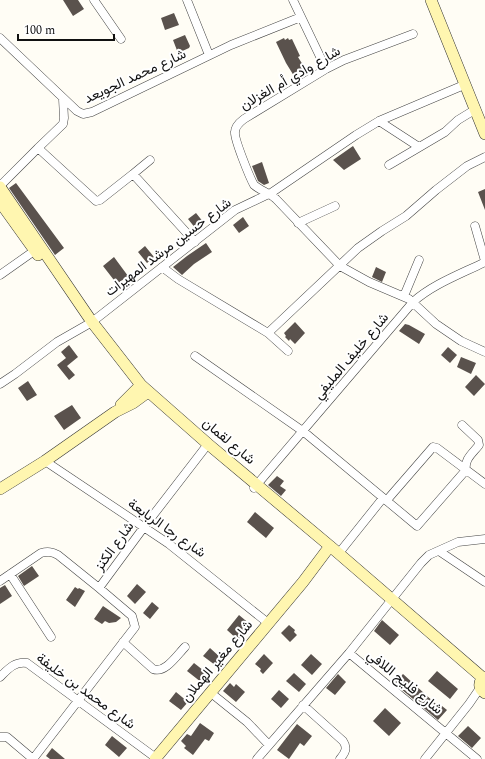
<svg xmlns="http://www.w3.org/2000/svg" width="485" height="759" font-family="Spectral,Vazirmatn,serif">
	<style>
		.building { fill: #5a524d }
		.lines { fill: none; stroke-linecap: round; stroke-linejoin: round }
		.street-casing { stroke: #444; stroke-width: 9 }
		.secondary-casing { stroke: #333; stroke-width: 12 }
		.street { stroke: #fff; stroke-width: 8 }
		.secondary { stroke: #fff6b0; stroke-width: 11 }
		.labels { text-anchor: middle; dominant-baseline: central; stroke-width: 4; stroke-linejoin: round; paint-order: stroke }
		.street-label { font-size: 14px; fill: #111; stroke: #fff }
	</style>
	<rect width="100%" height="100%" fill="#fffdf5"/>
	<!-- building -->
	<path class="building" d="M63,0H78L84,9L73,16Z
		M174,13L179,25L165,30L161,18Z
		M185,35L190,46L189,48L178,53L173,40Z
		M284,38L285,40L288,38L289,40L292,39L300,56L298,57L306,70L294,76L286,63L276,42Z
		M353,146L361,159L344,170L333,160Z
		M262,162L269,183L264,185L258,181L252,166Z
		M16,183L64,248L55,255L9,188Z
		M485,189V210L478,192Z
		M196,213L204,223L196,229L188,219Z
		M243,217L249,226L239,233L233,225Z
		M206,243L212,252L194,264L182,275L173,267L187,256Z
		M145,246L154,257L147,263L138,252Z
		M114,257L128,276L117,284L103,266Z
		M376,267L386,272L382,282L372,277Z
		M295,322L305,333L295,344L290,339L289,341L285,337L286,336L284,333Z
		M405,324L409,325L425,334L419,344L399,331Z
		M69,345L78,357L67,366L75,375L69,380L57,365L66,358L61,352Z
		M448,347L457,355L450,363L441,355Z
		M461,357L476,363L471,374L457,367Z
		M476,375L485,384L474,396L465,387Z
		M28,381L37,395L27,401L18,388Z
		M72,405L81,418L64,430L54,416Z
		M277,476L284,481L280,486L286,490L281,496L268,485Z
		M255,512L274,528L266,538L247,522Z
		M32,566L39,576L24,586L18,576Z
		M137,584L146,592L135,604L127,596Z
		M5,585L12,596L0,604V588Z
		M75,587L78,589L79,588L85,591L75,607L66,600Z
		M152,602L159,608L150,619L143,613Z
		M103,606L121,618L116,622L109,623L105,621L102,624L94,619Z
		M239,615L251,625L238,640L227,630Z
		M382,620L399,635L390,645L374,631Z
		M289,625L295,630L294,632L297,635L290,642L281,633Z
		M210,648L221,658L215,665L203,656Z
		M264,654L273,663L263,674L260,671L261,669L255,664Z
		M311,654L322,664L312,675L301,665Z
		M194,663L208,674L201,682L187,671Z
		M437,671L458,689L450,699L428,681Z
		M294,673L306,684L299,692L286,681Z
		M338,674L346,682L335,695L326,688Z
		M403,674L436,704L441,707L442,706L447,710L438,720L394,683Z
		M230,683L234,687L236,684L245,692L236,702L223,691Z
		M279,690L289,699L281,708L271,699Z
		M176,692L188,702L181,710L169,701Z
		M385,708L401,723L389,736L373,721Z
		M200,723L214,733L209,741L205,739L193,755L184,748L186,746L181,741L187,734L191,736Z
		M297,724L312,736L304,746L300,743L289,759L277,750Z
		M468,726L481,738L472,748L458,736Z
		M112,736L127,748L119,757L105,745Z
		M52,748L65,759H50L46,756Z"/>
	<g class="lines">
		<defs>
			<path id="street" d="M94,0L121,39
				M187,0L209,55
				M293,0L326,69
				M413,34L344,60L326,69L244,119C240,122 235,126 235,132C234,139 250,178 254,185C261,191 270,193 276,199L340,266L369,282L409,299L436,324L461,341L485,352
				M0,38L77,111L83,114L92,112L231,45L301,17
				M379,121L419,147
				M38,148L63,124L64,118L63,99
				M389,165L445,132L458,120L476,109
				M133,174L150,160
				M0,186L38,148L96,201L100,200L133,174L195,242
				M298,223L335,206
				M475,226L485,261
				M162,267L178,279L268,333L288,351
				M0,275L34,251
				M404,296L419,260
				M268,333L358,248L382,231L406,216L436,190L467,166L485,157
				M195,356L304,432L417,526L466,470C464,459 473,453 479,445L478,440L462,425
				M0,384L15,374L57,342L92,322L235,210L271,193L356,135L379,121L464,85
				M45,461L169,544L268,623
				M254,488L413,302C433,284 461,274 485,262
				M387,500L433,447L437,448L485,484
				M439,551L485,582
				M339,553L383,498
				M10,574L51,637
				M0,581L41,553C48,551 52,552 58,555L99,588L132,616L135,627L33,759L7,737H0
				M99,588L144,527L208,444
				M123,642L153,669C165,674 177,655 185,647
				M349,653L477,759
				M0,677C8,669 15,661 27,663L156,758
				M211,693L247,722L269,745
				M303,705L343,741C348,748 345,753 340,759
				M257,759L349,653L421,563L429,555L458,542L485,539
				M425,759L469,704L480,688"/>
			<path id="secondary" d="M431,0L485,134
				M0,187L92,322L141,385L208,444L337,552L483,678
				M0,202L38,255
				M121,405L141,385
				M0,489L45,461L115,412L133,403L148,392
				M485,677C478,681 478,689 485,693
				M155,759L303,582L330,546"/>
		</defs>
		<!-- street casing -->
		<use href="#street" class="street-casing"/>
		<!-- secondary casing -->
		<use href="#secondary" class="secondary-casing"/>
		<!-- street -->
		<use href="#street" class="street"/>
		<!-- secondary -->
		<use href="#secondary" class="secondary"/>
	</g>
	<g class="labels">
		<!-- street labels -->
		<g class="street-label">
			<text transform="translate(135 76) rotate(-25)">شارع محمد الجويعد</text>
			<text transform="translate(290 78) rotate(-30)">شارع وادي أم الغزلان</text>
			<text transform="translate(168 247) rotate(-37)">شارع حسين مرشد المهيرات</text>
			<text transform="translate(351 356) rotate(-50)">شارع خليف المليفي</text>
			<text transform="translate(229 441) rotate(40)">شارع لقمان</text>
			<text transform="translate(167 528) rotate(35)">شارع رجا الربابعة</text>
			<text transform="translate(114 546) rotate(-54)">شارع الكنز</text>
			<text transform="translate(217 661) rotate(-50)">شارع مغير الهملان</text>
			<text transform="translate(405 682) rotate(39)">شارع فليح اللافي</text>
			<text transform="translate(86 691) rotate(36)">شارع محمد بن خليفة</text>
		</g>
	</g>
	<!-- scale -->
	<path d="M18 34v6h96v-6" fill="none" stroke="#111111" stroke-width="2"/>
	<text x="24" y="34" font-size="12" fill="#111111" stroke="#ffffff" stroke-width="3" paint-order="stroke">100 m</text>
</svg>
